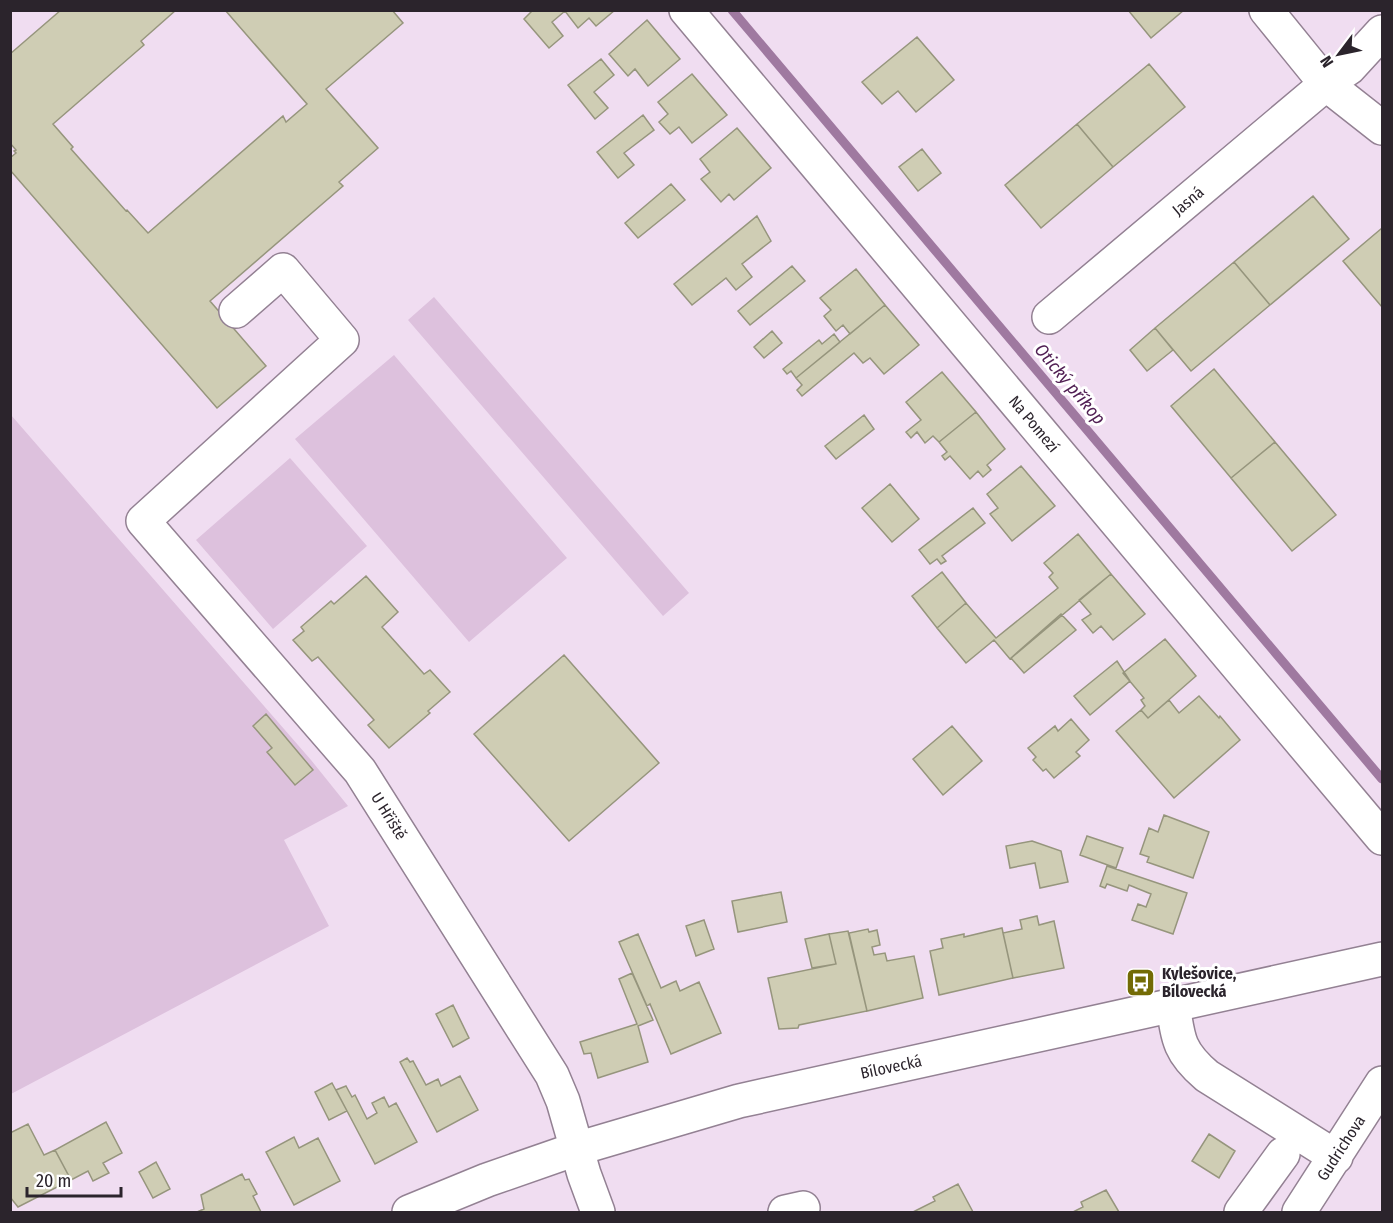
<svg xmlns="http://www.w3.org/2000/svg" width="1393" height="1223" font-family="'Fira Sans Condensed',sans-serif">
	<style>
		.green { fill: #ddc1dd }
		.lines { fill: none; stroke-linecap: round; stroke-linejoin: round }
		.stream { stroke: #9f79a0; stroke-width: 9 }
		.building { fill: #cfcdb4; stroke: #96957d; stroke-width: 1.5 }
		.minor-casing { stroke: #938193; stroke-width: 36 }
		.major-casing { stroke: #938193; stroke-width: 36 }
		.minor { stroke: #fff; stroke-width: 33 }
		.major { stroke: #fff; stroke-width: 33 }
		.labels { text-anchor: middle; dominant-baseline: central; stroke-width: 6; stroke-linejoin: round; paint-order: stroke }
		.street-label { font-size: 16px; fill: #2b242c; stroke: #fff }
		.poi-label { font-size: 16px; font-weight: bold; fill: #2b242c; stroke: #fff; text-anchor: start }
		.water-label { font-size: 18px; font-style: italic; fill: #512054; stroke: #fff }
	</style>
	<rect width="100%" height="100%" fill="#f0ddf1"/>
	<!-- green -->
	<path class="green" d="M434,297L689,593L663,616L408,320Z
		M394,355L567,558L469,642L295,439Z
		M11,415L311,760L348,806L284,840L329,926L11,1094Z
		M290,458L367,546L273,629L196,540Z"/>
	<g class="lines">
		<!-- stream -->
		<path class="stream" d="M732,10L1382,779"/>
	</g>
	<!-- building -->
	<path class="building" d="M61,10H176L141,41L144,45L53,124L73,147L71,149L126,211L127,210L148,233L283,116L286,122L307,104L225,10H392L403,23L326,89L378,148L339,182L343,186L210,301L266,366L217,408L10,170V158L16,153L14,151L16,150L10,143V54Z
		M533,10H615L596,26L589,18L578,28L565,11L552,22L563,36L549,48L524,19Z
		M1128,10H1184L1151,38Z
		M647,20L680,59L648,86L635,69L628,76L609,54Z
		M917,37L954,80L916,112L898,91L882,104L862,82Z
		M601,59L614,75L594,92L608,108L595,119L568,85Z
		M1149,64L1185,107L1113,167L1077,124Z
		M692,74L727,115L692,143L679,127L670,134L659,122L668,114L658,102Z
		M643,115L654,130L624,153L634,165L618,178L597,152Z
		M1077,124L1113,167L1041,228L1005,185Z
		M737,128L771,168L734,200L729,194L721,202L701,179L710,172L700,159Z
		M922,149L941,173L918,191L899,167Z
		M671,184L685,200L638,238L625,223Z
		M1313,196L1349,239L1270,305L1234,262Z
		M757,216L771,241L742,264L752,277L736,290L726,278L692,305L674,284Z
		M1382,228V307L1343,261Z
		M1234,262L1270,305L1191,371L1155,328Z
		M792,266L805,281L750,325L738,311Z
		M856,269L885,305L850,334L843,325L836,331L824,316L831,310L820,298Z
		M885,305L919,345L884,374L870,358L863,363L854,353L802,396L797,390L802,385L796,378Z
		M1155,328L1173,350L1147,371L1130,350Z
		M772,331L782,343L764,358L754,347Z
		M834,334L840,342L796,378L791,371L787,374L783,369L819,340L822,344Z
		M1214,369L1275,442L1231,478L1171,406Z
		M942,372L976,412L939,442L933,436L925,443L917,432L911,438L906,432L921,420L906,402Z
		M976,412L1005,449L987,465L991,470L983,477L978,471L970,479L950,456L945,460L942,456L947,452L939,442Z
		M864,415L874,429L836,459L825,446Z
		M1275,442L1336,515L1292,551L1231,478Z
		M1021,466L1055,506L1012,541L990,514L998,508L987,494Z
		M890,484L919,519L892,542L862,508Z
		M973,508L985,523L942,556L946,561L941,564L937,559L930,564L919,550Z
		M1078,534L1111,574L1010,659L994,640L966,663L937,628L966,603L996,638L1058,588L1049,577L1053,573L1044,563Z
		M942,572L966,603L937,628L912,596Z
		M1111,574L1145,614L1113,640L1101,626L1093,633L1082,620L1091,614L1079,600Z
		M366,576L398,612L382,627L424,674L430,670L450,692L428,711L430,713L389,748L368,725L374,720L318,657L312,661L293,640L304,631L301,627L331,601L334,604Z
		M1061,614L1076,630L1024,673L1011,658Z
		M1165,639L1196,676L1148,718L1141,710L1145,706L1141,700L1144,698L1123,673Z
		M564,655L659,763L569,841L474,734Z
		M1117,661L1130,681L1090,715L1074,696Z
		M1199,696L1219,718L1220,716L1240,740L1174,798L1116,731L1141,710L1148,718L1169,700L1179,713Z
		M266,714L313,770L295,785L267,752L272,748L253,726Z
		M1071,719L1089,740L1076,752L1080,756L1054,778L1046,769L1043,771L1033,760L1036,757L1028,748L1055,726L1058,731Z
		M952,726L982,761L943,795L913,759Z
		M1164,815L1209,832L1193,878L1147,862L1149,857L1140,854L1149,828L1158,832Z
		M1087,836L1123,848L1116,868L1080,855Z
		M1032,841L1061,851L1068,882L1040,888L1035,863L1010,868L1006,846Z
		M1107,866L1187,893L1173,934L1132,920L1138,904L1146,907L1151,894L1129,885L1127,891L1107,884L1105,888L1100,886Z
		M781,892L787,922L738,932L732,901Z
		M1037,916L1039,925L1054,921L1064,968L1013,978L1003,933L1022,929L1020,920Z
		M704,920L714,949L696,956L686,926Z
		M1002,928L1013,978L939,995L930,951L943,948L941,939L964,934V937Z
		M868,929L869,932L877,930L880,945L872,947L874,955L885,953L887,961L914,956L923,998L867,1011L849,933Z
		M848,931L867,1011L799,1025L798,1028L779,1029L768,978L836,964L829,934Z
		M638,934L661,988L676,981L680,991L699,982L721,1033L671,1054L650,1004L647,1006L619,942Z
		M829,934L836,964L812,968L805,939Z
		M632,973L653,1020L638,1026L648,1062L598,1078L591,1053L584,1054L580,1042L637,1024L619,979Z
		M453,1005L469,1038L453,1047L436,1014Z
		M407,1058L410,1062L413,1061L426,1085L438,1079L441,1086L460,1076L478,1110L437,1132L400,1062Z
		M332,1083L347,1111L329,1120L315,1092Z
		M346,1086L352,1097L355,1095L367,1119L377,1113L372,1103L384,1097L389,1107L396,1103L417,1142L375,1164L336,1090Z
		M106,1122L122,1153L103,1163L109,1173L93,1181L88,1171L71,1180L55,1150Z
		M28,1124L44,1155L55,1150L71,1180L18,1207L10,1197V1133Z
		M1209,1134L1235,1151L1219,1178L1192,1161Z
		M294,1137L299,1148L318,1138L340,1181L294,1205L266,1152Z
		M156,1162L170,1189L153,1198L139,1172Z
		M242,1174L245,1180L249,1179L257,1194L253,1196L261,1212H197L204,1209L201,1195Z
		M958,1184L973,1212H913L935,1201L933,1197Z
		M1106,1190L1119,1212H1073L1083,1207L1081,1202Z"/>
	<g class="lines">
		<defs>
			<path id="minor" d="M686,10L1382,838
				M1266,10L1326,84L1382,128
				M236,311L283,270L342,340L143,521L360,771L552,1075L563,1101L584,1174L598,1212
				M1049,317L1326,84L1349,68L1382,32
				M1173,1004C1178,1040 1179,1052 1207,1076L1336,1157
				M785,1212L803,1208
				M1241,1212L1283,1154
				M1299,1212L1382,1083"/>
			<path id="major" d="M409,1212L487,1180L576,1149L739,1101L1382,959"/>
		</defs>
		<!-- minor casing -->
		<use href="#minor" class="minor-casing"/>
		<!-- major casing -->
		<use href="#major" class="major-casing"/>
		<!-- minor -->
		<use href="#minor" class="minor"/>
		<!-- major -->
		<use href="#major" class="major"/>
	</g>
	<!-- icons -->
	<defs>
		<symbol id="bus-square" viewBox="-11 -11 22 22"><rect x="-9" y="-9" width="18" height="18" rx="4" fill="#736b05" stroke="#fff"/><path d="M-5-6H5V4H4V6H2V4H-2V6H-4V4H-5ZM-3.5-4V0h7V-4ZM-3.5 1.2v1.5H-2V1.2ZM2 1.2v1.5H3.5V1.2Z" fill="#fff"/></symbol>
	</defs>
	<g fill-rule="evenodd">
		<use href="#bus-square" x="1124" y="966" width="33" height="33"/>
	</g>
	<g class="labels">
		<!-- street labels -->
		<g class="street-label">
			<text transform="translate(1188 201) rotate(-40)">Jasná</text>
			<text transform="translate(1034 424) rotate(50)">Na Pomezí</text>
			<text transform="translate(389 816) rotate(58)">U Hřiště</text>
			<text transform="translate(891 1067) rotate(-12)">Bílovecká</text>
			<text transform="translate(1341 1148) rotate(-57)">Gudrichova</text>
		</g>
		<!-- poi labels -->
		<g class="poi-label">
			<text x="1162" y="973">Kylešovice,<tspan x="1162" dy="18">Bílovecká</tspan></text>
		</g>
		<!-- water labels -->
		<g class="water-label">
			<text transform="translate(1070 384) rotate(50)">Otický příkop</text>
		</g>
	</g>
	<!-- border -->
	<rect width="1393" height="1223" fill="none" stroke="#2b242c" stroke-width="24"/>
	<!-- north arrow -->
	<g transform="translate(1339 54) rotate(238)" stroke="#ffffff" stroke-width="4.5" paint-order="stroke">
	<path d="M0-4.5L10 22L0 15L-10 22Z" fill="#2b242c"/>
	<text y="-9" font-size="16" font-weight="bold" text-anchor="middle" fill="#2b242c">N</text>
	</g>
	<!-- scale -->
	<path d="M27 1187v9h94v-9" fill="none" stroke="#2b242c" stroke-width="3"/>
	<text x="36" y="1187" font-size="18" fill="#2b242c" stroke="#ffffff" stroke-width="4.5" paint-order="stroke">20 m</text>
</svg>
